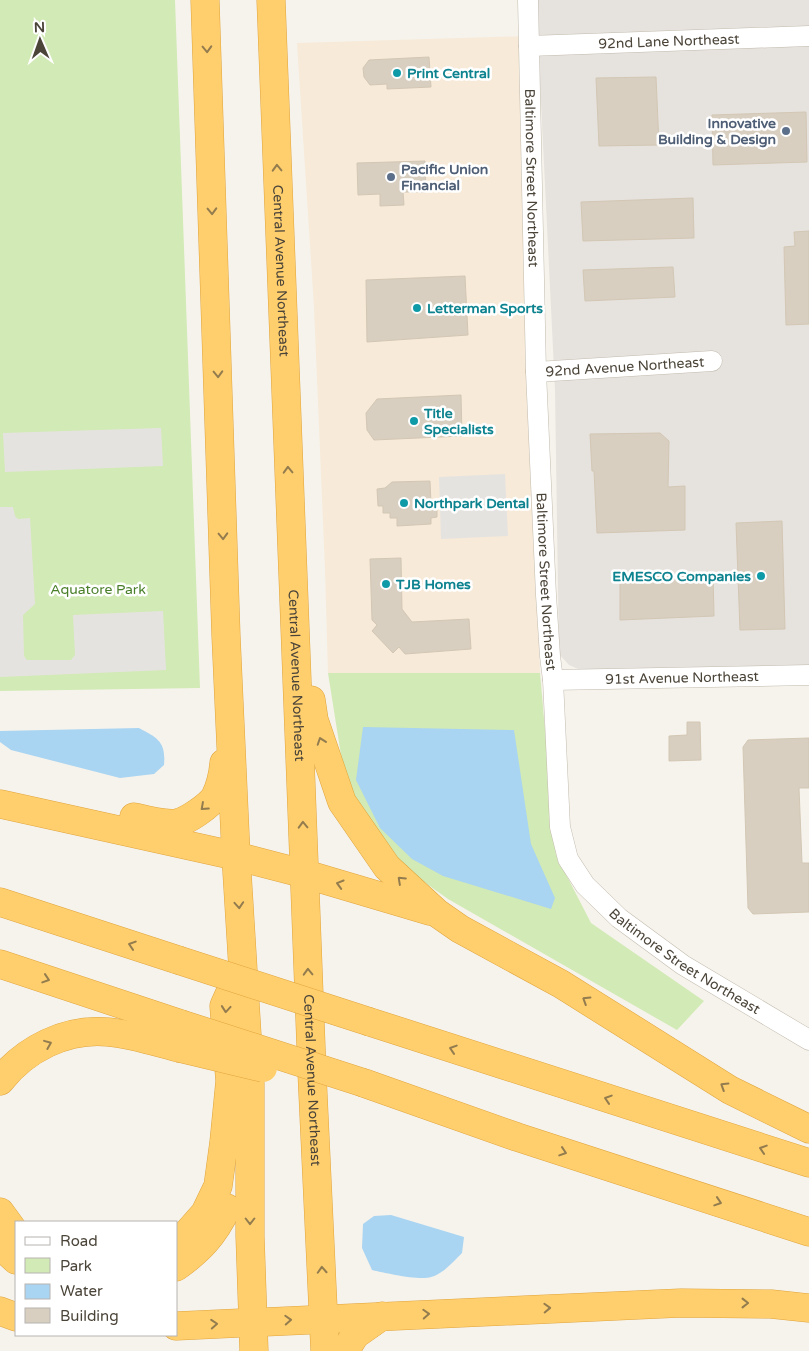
<svg xmlns="http://www.w3.org/2000/svg" width="809" height="1351" font-family="'Varela Round',sans-serif">
	<style>
		.commercial { fill: #f7ead8 }
		.industrial { fill: #e6e2dd }
		.green { fill: #d2eab5 }
		.parking { fill: #e5e3e0 }
		.water { fill: #a9d4f2 }
		.building { fill: #d8cfc1; stroke: #d3c7b4 }
		.lines { fill: none; stroke-linecap: round; stroke-linejoin: round }
		.minor-casing { stroke: #c2bbae; stroke-width: 21 }
		.highway-casing { stroke: #e0a43c; stroke-width: 29 }
		.minor { stroke: #fff; stroke-width: 20 }
		.highway { stroke: #ffcf6e; stroke-width: 28 }
		.highway-bridge-casing { stroke: #e0a43c; stroke-width: 29; stroke-linecap: butt }
		.highway-bridge { stroke: #ffcf6e; stroke-width: 28 }
		.oneway { stroke: #937c4e }
		.culture-dot { fill: #0f9aa8; stroke: #fff; stroke-width: 2 }
		.service-dot { fill: #5c6f8a; stroke: #fff; stroke-width: 2 }
		.labels { text-anchor: middle; dominant-baseline: central; stroke-width: 5; stroke-linejoin: round; paint-order: stroke }
		.street-label { font-size: 14px; fill: #4b4439; stroke: #fff }
		.culture-label { font-size: 14px; font-weight: bold; fill: #0d838f; stroke: #fff; text-anchor: start }
		.service-label { font-size: 14px; font-weight: bold; fill: #4e5e75; stroke: #fff; text-anchor: end }
		.park-label { font-size: 14px; fill: #4a7f2a; stroke: #fff }
	</style>
	<rect width="100%" height="100%" fill="#f6f3ec"/>
	<!-- commercial -->
	<path class="commercial" d="M529,36L531,427L540,673H328L325,569L314,307L297,43Z"/>
	<!-- industrial -->
	<path class="industrial" d="M536,0H809V669L585,672L569,665L559,654L555,390Z"/>
	<!-- green -->
	<path class="green" d="M0,0H175L200,688L0,691Z
		M328,673H540L556,855L591,923L704,1001L677,1030L448,899L399,864L364,818L344,774Z"/>
	<!-- parking -->
	<path class="parking" d="M161,428L163,466L5,472L3,433Z
		M505,474L508,536L441,539L439,477Z
		M0,507H13L15,516L18,519L30,518L35,604L23,615L24,656L27,660H71L75,655L73,615L163,611L166,670L0,677Z"/>
	<!-- water -->
	<path class="water" d="M363,727L514,730L531,844L555,898L551,909L443,876L412,859L380,828L356,780Z
		M139,728C158,738 166,742 164,765L154,774L120,778L11,750L0,742V731Z
		M391,1215L464,1237L462,1253C454,1261 443,1274 431,1277C420,1281 385,1273 372,1270L362,1248L363,1224L374,1216Z"/>
	<!-- building -->
	<path class="building" d="M429,57L431,87L387,89V84L370,85L364,77L363,68L369,60Z
		M656,77L659,145L599,146L596,78Z
		M806,112L807,162L713,165L712,115Z
		M425,161L426,192H403L404,205L380,206V194L358,195L357,163Z
		M693,198L694,238L583,241L581,202Z
		M809,231V324L786,325L784,247L795,246L794,232Z
		M673,267L675,297L585,301L583,270Z
		M465,276L468,335L367,342L366,280Z
		M461,395L462,436L374,440L367,430L366,413L377,399Z
		M660,433L669,441L668,487L685,486V530L597,533L594,471H592L590,434Z
		M430,481L431,504H437V517L431,518V524L397,526V518H390V513H383V506H378L377,489L385,488L392,482Z
		M782,521L785,629L740,630L736,523Z
		M401,558L402,609L412,622L469,619L471,649L405,654L399,647L393,653L372,631L377,625L372,620L370,559Z
		M713,574L714,616L620,620V578Z
		M687,722H700L701,760L669,761V736L687,735Z
		M809,738V788H799L802,863H809V912L753,914L748,908L743,747L748,740Z"/>
	<g class="lines">
		<defs>
			<g id="minor">
				<path id="s1" d="M528,0L536,372L546,595L550,656L553,680L560,827L568,859L585,885L619,918L683,965L809,1040"/>
				<path id="s2" d="M529,46L809,36"/>
				<path id="s3" d="M536,372L712,361"/>
				<path id="s4" d="M553,680L809,675"/>
			</g>
			<g id="highway">
				<path d="M205,0L226,636L236,856L250,1084V1236L254,1351"/>
				<path id="s5" d="M271,0L312,1073L325,1351"/>
				<path d="M311,700L314,720L342,802L387,867L437,913L460,929L561,984L730,1090L809,1129"/>
				<path d="M0,804L236,856L305,874L430,911"/>
				<path d="M134,817C146,820 165,825 177,823C187,821 209,806 215,797C220,787 223,774 224,763"/>
				<path d="M0,902L178,960"/>
				<path d="M0,964L181,1024"/>
				<path d="M370,1022L809,1163"/>
				<path d="M0,1081C25,1049 66,1028 108,1032C132,1034 156,1042 179,1048"/>
				<path d="M364,1083L517,1137L809,1232"/>
				<path d="M0,1212L16,1234"/>
				<path d="M176,1243L183,1238L205,1213L218,1186L224,1142L230,1081L224,1006L241,968"/>
				<path d="M0,1245L16,1260"/>
				<path d="M176,1267C200,1250 214,1235 227,1208"/>
				<path d="M0,1311L16,1317"/>
				<path d="M176,1326L681,1303L771,1304L809,1308"/>
				<path d="M345,1351L355,1335L382,1316"/>
			</g>
		</defs>
		<!-- minor casing -->
		<use href="#minor" class="minor-casing"/>
		<!-- highway casing -->
		<use href="#highway" class="highway-casing"/>
		<!-- minor -->
		<use href="#minor" class="minor"/>
		<!-- highway -->
		<use href="#highway" class="highway"/>
		<defs>
			<path id="highway-bridge" d="M178,960L370,1022
				M181,1024L364,1083
				M179,1048L263,1068"/>
		</defs>
		<!-- highway-bridge casing -->
		<use href="#highway-bridge" class="highway-bridge-casing"/>
		<!-- highway-bridge -->
		<use href="#highway-bridge" class="highway-bridge"/>
	</g>
	<!-- one-way arrows -->
	<defs><path id="oneway-chevron" d="M-2-3.5L2.5 0L-2 3.5" fill="none" stroke-width="1.6" stroke-linecap="round" stroke-linejoin="round" transform="scale(1.25)"/></defs>
	<g class="oneway">
		<use href="#oneway-chevron" transform="translate(207 49) rotate(88)"/>
		<use href="#oneway-chevron" transform="translate(277 168) rotate(-92)"/>
		<use href="#oneway-chevron" transform="translate(212 211) rotate(88)"/>
		<use href="#oneway-chevron" transform="translate(218 374) rotate(88)"/>
		<use href="#oneway-chevron" transform="translate(288 470) rotate(-92)"/>
		<use href="#oneway-chevron" transform="translate(223 536) rotate(88)"/>
		<use href="#oneway-chevron" transform="translate(321 741) rotate(-109)"/>
		<use href="#oneway-chevron" transform="translate(204 807) rotate(138)"/>
		<use href="#oneway-chevron" transform="translate(303 825) rotate(-92)"/>
		<use href="#oneway-chevron" transform="translate(401 880) rotate(-137)"/>
		<use href="#oneway-chevron" transform="translate(340 884) rotate(-164)"/>
		<use href="#oneway-chevron" transform="translate(239 905) rotate(86)"/>
		<use href="#oneway-chevron" transform="translate(132 945) rotate(-162)"/>
		<use href="#oneway-chevron" transform="translate(308 972) rotate(-92)"/>
		<use href="#oneway-chevron" transform="translate(46 979) rotate(18)"/>
		<use href="#oneway-chevron" transform="translate(586 1000) rotate(-148)"/>
		<use href="#oneway-chevron" transform="translate(226 1009) rotate(95)"/>
		<use href="#oneway-chevron" transform="translate(48 1044) rotate(-22)"/>
		<use href="#oneway-chevron" transform="translate(453 1049) rotate(-162)"/>
		<use href="#oneway-chevron" transform="translate(724 1086) rotate(-148)"/>
		<use href="#oneway-chevron" transform="translate(608 1099) rotate(-162)"/>
		<use href="#oneway-chevron" transform="translate(763 1149) rotate(-162)"/>
		<use href="#oneway-chevron" transform="translate(563 1152) rotate(18)"/>
		<use href="#oneway-chevron" transform="translate(718 1202) rotate(18)"/>
		<use href="#oneway-chevron" transform="translate(250 1221) rotate(90)"/>
		<use href="#oneway-chevron" transform="translate(322 1270) rotate(-93)"/>
		<use href="#oneway-chevron" transform="translate(745 1303)"/>
		<use href="#oneway-chevron" transform="translate(547 1308) rotate(-2)"/>
		<use href="#oneway-chevron" transform="translate(426 1314) rotate(-3)"/>
		<use href="#oneway-chevron" transform="translate(288 1320) rotate(-3)"/>
		<use href="#oneway-chevron" transform="translate(214 1324) rotate(-4)"/>
	</g>
	<!-- markers -->
	<g class="culture-dot">
		<circle cx="397" cy="73" r="5"/>
		<circle cx="417" cy="308" r="5"/>
		<circle cx="414" cy="421" r="5"/>
		<circle cx="404" cy="503" r="5"/>
		<circle cx="761" cy="576" r="5"/>
		<circle cx="386" cy="584" r="5"/>
	</g>
	<g class="service-dot">
		<circle cx="786" cy="131" r="5"/>
		<circle cx="391" cy="177" r="5"/>
	</g>
	<g class="labels">
		<!-- street labels -->
		<g class="street-label">
			<text stroke="none"><textPath href="#s2" startOffset="140">92nd Lane Northeast</textPath></text>
			<text stroke="none"><textPath href="#s1" startOffset="178">Baltimore Street Northeast</textPath></text>
			<text stroke="none"><textPath href="#s5" startOffset="271">Central Avenue Northeast</textPath></text>
			<text stroke="none"><textPath href="#s3" startOffset="89">92nd Avenue Northeast</textPath></text>
			<text stroke="none"><textPath href="#s1" startOffset="582">Baltimore Street Northeast</textPath></text>
			<text stroke="none"><textPath href="#s5" startOffset="676">Central Avenue Northeast</textPath></text>
			<text stroke="none"><textPath href="#s4" startOffset="129">91st Avenue Northeast</textPath></text>
			<text stroke="none"><textPath href="#s1" startOffset="1018">Baltimore Street Northeast</textPath></text>
			<text stroke="none"><textPath href="#s5" startOffset="1081">Central Avenue Northeast</textPath></text>
		</g>
		<!-- culture labels -->
		<g class="culture-label">
			<text x="407" y="73">Print Central</text>
			<text x="427" y="308">Letterman Sports</text>
			<text x="424" y="413">Title<tspan x="424" dy="16">Specialists</tspan></text>
			<text x="414" y="503">Northpark Dental</text>
			<text x="751" y="576" text-anchor="end">EMESCO Companies</text>
			<text x="396" y="584">TJB Homes</text>
		</g>
		<!-- service labels -->
		<g class="service-label">
			<text x="776" y="123">Innovative<tspan x="776" dy="16">Building &amp; Design</tspan></text>
			<text x="401" y="169" text-anchor="start">Pacific Union<tspan x="401" dy="16">Financial</tspan></text>
		</g>
		<!-- park labels -->
		<g class="park-label">
			<text x="98" y="589">Aquatore Park</text>
		</g>
	</g>
	<!-- legend -->
	<rect x="15" y="1221" width="162" height="115" fill="#ffffff" stroke="#b7b4b0"/>
	<rect x="25" y="1237" width="25" height="8" fill="#ffffff" stroke="#b7b4b0"/>
	<text x="60" y="1246" font-size="15" fill="#4b4439">Road</text>
	<rect x="25" y="1258" width="25" height="15" fill="#d2eab5" stroke="#b7b4b0"/>
	<text x="60" y="1271" font-size="15" fill="#4b4439">Park</text>
	<rect x="25" y="1284" width="25" height="15" fill="#a9d4f2" stroke="#b7b4b0"/>
	<text x="60" y="1296" font-size="15" fill="#4b4439">Water</text>
	<rect x="25" y="1308" width="25" height="15" fill="#d8cfc1" stroke="#b7b4b0"/>
	<text x="60" y="1321" font-size="15" fill="#4b4439">Building</text>
	<!-- north arrow -->
	<g transform="translate(40 40) rotate(358)" stroke="#ffffff" stroke-width="4" paint-order="stroke">
	<path d="M0-4L9 19L0 12L-9 19Z" fill="#4b4439"/>
	<text y="-8" font-size="14" font-weight="bold" text-anchor="middle" fill="#4b4439">N</text>
	</g>
</svg>
